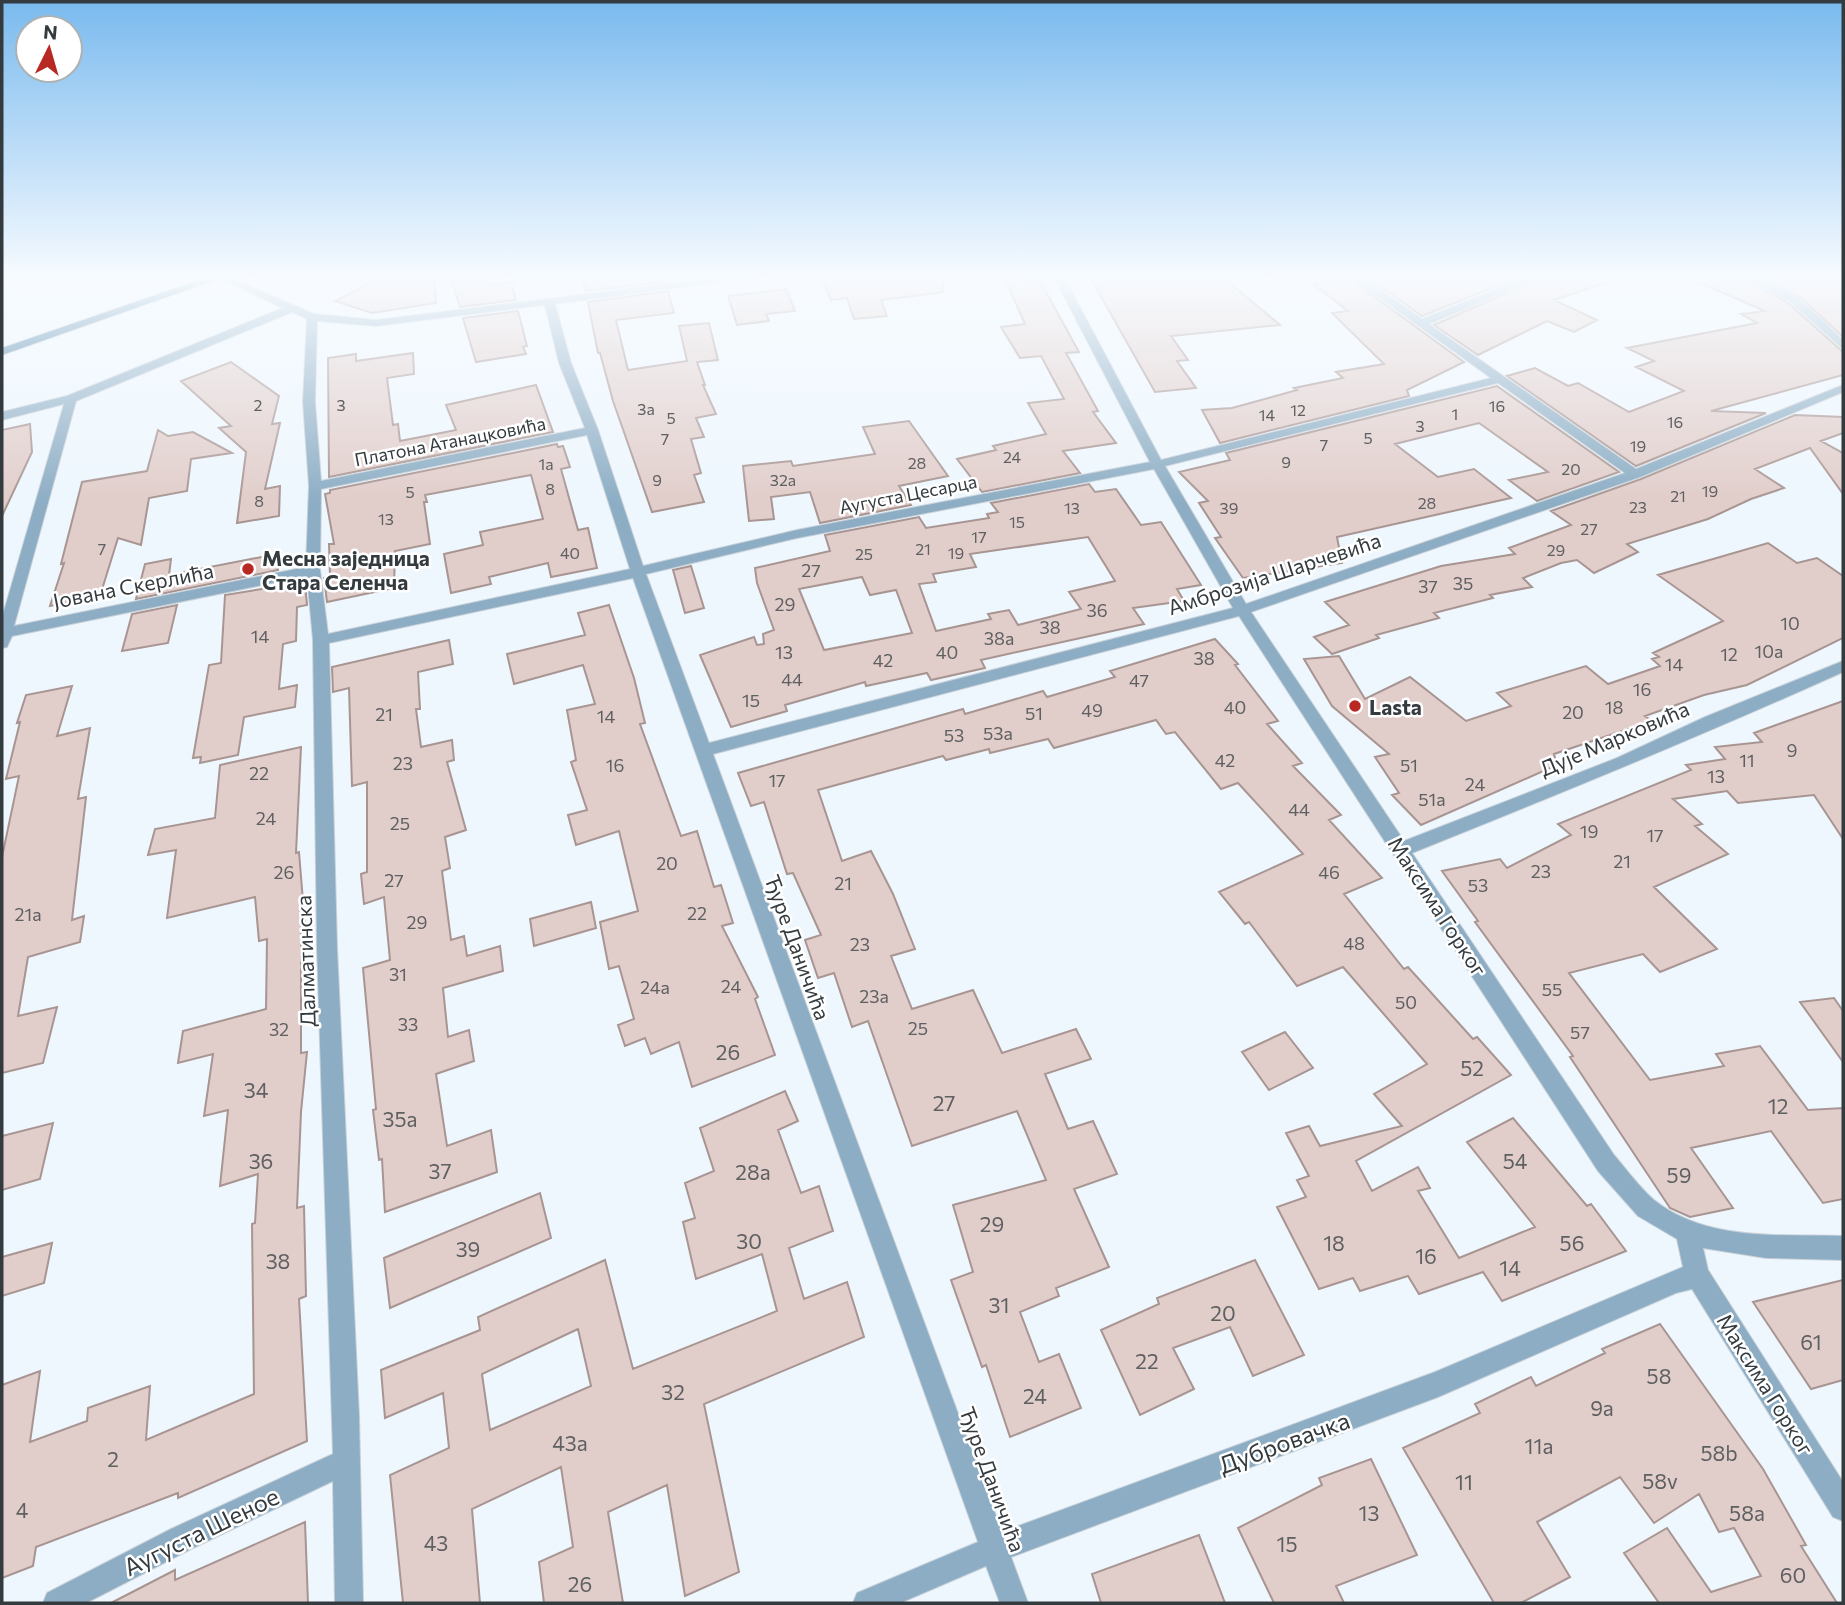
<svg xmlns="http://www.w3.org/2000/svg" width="1845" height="1605" font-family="Commissioner,sans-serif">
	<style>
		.building { fill: #e1cdca; stroke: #a89592; stroke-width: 2; fill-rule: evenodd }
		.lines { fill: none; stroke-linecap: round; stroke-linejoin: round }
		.minor-casing { stroke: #c9d1d8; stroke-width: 2 }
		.major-casing { stroke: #c9d1d8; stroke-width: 2 }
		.minor { fill: #8cadc4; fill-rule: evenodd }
		.major { fill: #2d6e96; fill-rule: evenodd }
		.poi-dot { fill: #b82924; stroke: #fff; stroke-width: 2.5 }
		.labels { text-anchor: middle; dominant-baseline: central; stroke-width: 5; stroke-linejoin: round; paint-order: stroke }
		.far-number-label { font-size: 16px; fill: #5f6062 }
		.far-street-label { font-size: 18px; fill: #343b3f; stroke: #fff }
		.number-label { font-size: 18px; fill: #5f6062 }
		.poi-label { font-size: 21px; font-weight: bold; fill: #343b3f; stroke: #fff; text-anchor: start }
		.street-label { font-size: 21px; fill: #343b3f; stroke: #fff }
		.near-number-label { font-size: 21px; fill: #5f6062 }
		.near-street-label { font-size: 24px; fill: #343b3f; stroke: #fff }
	</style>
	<rect width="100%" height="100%" fill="#eef7fe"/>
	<!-- building -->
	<path class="building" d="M379,279H434L436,303L372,313L335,301Z
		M451,279H487L488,285L511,282L516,300L460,307Z
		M583,279H664L665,282L585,291Z
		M839,279H943V292L881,300L887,316L854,319L847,298L831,300L822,281Z
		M1005,279H1039L1079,352L1066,353L1098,411L1093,412L1116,443L1063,451L1080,473L982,492L957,459L996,450L993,446L1046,434L1028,403L1064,399L1041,356L1020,358L1001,327L1025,324Z
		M1091,279H1225L1280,325L1171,336L1188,360L1177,361L1196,388L1155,392Z
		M1345,279H1350L1464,362L1407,390L1409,396L1220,443L1202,410L1232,408L1297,390L1294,388L1343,378L1336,372L1384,364L1332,313L1348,311L1313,284Z
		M1370,279H1514L1422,316Z
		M1539,279H1605V283L1554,300L1597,320L1574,332L1547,321L1478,355L1434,325Z
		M1691,279H1745L1788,303L1843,352V375L1711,411L1766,413L1636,466L1507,376L1535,368L1568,386L1578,383L1629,412L1684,391L1636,367L1654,361L1627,348L1757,323L1741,314L1765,311Z
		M1766,279H1843V337L1801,298Z
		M786,289L795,311L766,314L769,321L737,325L728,296Z
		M668,291L674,313L616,320L628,370L687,361L679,326L709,323L718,360L697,362L705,385H703L716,414L696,418L704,437L691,439L701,473L694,475L704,502L652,512L613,401L600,353H598L588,302Z
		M518,311L527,346L523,347L526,354L476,362L463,318Z
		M413,353L414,374L387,378L393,425L398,424L400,441L456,430L446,405L536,385L553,432L329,477L328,358L356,354V361Z
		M231,362L279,396L272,424L280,423L265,489L280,486L279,516L237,523L246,452L219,428L231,426L181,381Z
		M1497,386L1619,472L1537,501L1509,480L1548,472L1479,423L1395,444L1438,477L1474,469L1511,498L1337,537L1342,563L1243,578L1215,538L1221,537L1199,503L1208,501L1179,472L1230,460L1226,453Z
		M1795,415L1843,417V433L1821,441L1843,453V494L1810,448L1755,469L1784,488L1751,499L1708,519L1627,544L1638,552L1594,573L1577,560L1561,563L1523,578L1532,587L1490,595L1493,598L1434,613L1439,618L1376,635L1379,638L1332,654L1314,637L1349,625L1325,602L1441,566L1515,554L1509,548L1571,525L1551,511L1641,479Z
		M909,421L948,476L899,486L911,505L820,523L810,492L771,497L774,519L749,521L743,466L791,461L793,466L875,454L863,427Z
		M30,424L32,452L2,516V430Z
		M158,430L168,436L193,432L232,453L191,459L187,491L149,498L141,545L118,538L100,596L50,606L64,563L61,564L82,482L147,471Z
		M557,444L558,447L563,446L570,467L561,469L578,530L588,528L597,568L551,577L548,563L489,577L491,584L451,593L444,554L483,545L480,532L543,519L531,475L425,495L427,502H424L430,544L395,551L394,588L327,602L324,578L330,576L329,544H334L325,494L330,493V490Z
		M1089,484L1095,492L1116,489L1141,525L1161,522L1201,585L1177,589L1184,601L1133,608L1144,624L981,660L985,668L931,680L927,673L866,686L865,682L785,705L787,711L731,727L700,655L754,637L757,645L764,644L763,634L774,630L757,583L755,568L830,551L825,535L919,517L926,528L989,518L987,514L998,512L991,503ZM1088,537L1115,581L1069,592L1081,609L1018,625L1009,610L988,614L991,619L936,631L919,584L936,582L933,574L976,567L970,554ZM862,577L870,595L896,590L912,633L824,650L799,589Z
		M1768,543L1797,563L1817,558L1843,576V638L1747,685L1704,695L1645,716L1652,721L1554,754L1557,765L1421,825L1392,795L1399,793L1375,757L1389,754L1332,706L1304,659L1339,656L1365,699L1410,677L1466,721L1511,706L1497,693L1586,666L1608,684L1660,666L1652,659L1659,657L1653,653L1723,621L1658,575Z
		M277,554L278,570L136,599L145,564L171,559L169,575Z
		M691,566L704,608L685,613L673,570Z
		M305,582L307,605L297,607L296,641L283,644L279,689L297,685L295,707L244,717L238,755L200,763L201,757L193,758L209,665L221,663L225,595Z
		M177,605L168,643L122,651L132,614Z
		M609,605L634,678L645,723L640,724L681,836L697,831L714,887L721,885L733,923L722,926L758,997L755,999L775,1055L692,1087L679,1042L651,1054L645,1038L625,1046L618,1025L634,1019L619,966L609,969L600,922L638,911L619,831L576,845L568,815L587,810L571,762L576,760L567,710L595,704L583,665L514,684L507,654L585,635L578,613Z
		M1215,639L1238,664L1235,665L1278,721L1267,724L1302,763L1293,766L1341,815L1329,820L1382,878L1344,894L1404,969L1408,967L1473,1039L1477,1037L1511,1075L1356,1161L1372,1191L1418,1167L1430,1188L1418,1191L1459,1258L1535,1227L1467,1142L1513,1118L1587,1206L1591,1204L1626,1251L1502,1301L1483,1272L1419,1294L1408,1276L1360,1291L1353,1278L1319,1289L1277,1207L1306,1197L1297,1180L1309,1176L1286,1133L1309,1126L1320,1146L1402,1126L1374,1094L1427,1064L1343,967L1297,986L1249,922L1245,924L1219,892L1303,854L1238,783L1221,789L1175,732L1166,734L1156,720L1054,748L1048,739L990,753L989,749L946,760L943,756L818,790L842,861L871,851L893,894L915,949L891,956L912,1009L973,990L1002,1053L1076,1029L1091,1059L1045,1074L1068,1129L1093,1121L1117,1174L1074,1189L1109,1267L1056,1288L1059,1296L1020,1312L1039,1362L1059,1354L1081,1408L1010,1437L986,1365L982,1367L951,1280L973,1272L953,1205L1046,1180L1017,1111L912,1146L868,1021L852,1027L834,973L818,978L805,940L821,935L793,873L787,874L764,802L751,806L738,773L963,709L965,714L1043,691L1047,697L1115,677L1110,671Z
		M449,640L453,664L418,672L420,709H416L421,747L452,740L454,760L447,762L466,830L445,837L450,868L442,871L451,940L464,936L467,956L500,946L503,971L443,988L448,1037L469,1030L474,1061L436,1074L447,1146L491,1130L497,1172L385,1212L382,1159L379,1160L373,1110L376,1109L363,968L390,960L384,897L364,904L361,874L367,872V782L352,786L349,688L333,692L332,667Z
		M72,686L57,736L90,728L78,799L86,797L72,920L84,916L80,942L28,957L18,1016L57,1007L43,1063L2,1073V857L19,776L6,779L20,722L17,723L26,695Z
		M1843,701V839L1814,795L1738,803L1727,791L1673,799L1702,824L1695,826L1728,854L1654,887L1717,949L1660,972L1643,954L1569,973L1650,1080L1724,1066L1716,1054L1760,1046L1808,1110L1843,1108V1199L1823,1203L1771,1131L1691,1148L1733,1208L1690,1217L1670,1208L1570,1057L1573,1056L1475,922L1478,921L1442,871L1500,859L1507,868L1571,835L1558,824L1691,770L1686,765L1725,759L1715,747L1762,742L1754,733Z
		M301,747L296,853L299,852L305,926L301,927V1053L307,1052L301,1112L297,1208L304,1206L306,1296L299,1299L307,1441L178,1498V1493L36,1547L33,1566L2,1578V1385L40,1371L30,1442L87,1421L88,1408L150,1386L146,1440L254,1394L252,1224L255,1223L258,1174L220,1186L228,1110L204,1116L213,1054L178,1063L183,1031L266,1009L267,939L259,941L255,897L167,918L176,850L148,855L155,829L215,818L220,765Z
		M591,902L596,928L534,946L530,919Z
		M1834,998L1843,1011V1062L1800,1002Z
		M1285,1032L1313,1068L1269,1090L1242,1052Z
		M785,1091L798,1121L778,1130L801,1193L819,1186L833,1231L789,1248L804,1299L847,1282L864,1337L704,1404L739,1572L685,1596L667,1485L608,1512L623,1603H544L539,1562L573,1547L561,1467L472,1509L480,1603H403L390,1475L449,1448L443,1393L385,1418L381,1370L480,1330L478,1317L605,1260L633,1369L777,1311L762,1254L696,1279L683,1222L695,1218L685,1183L714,1171L700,1128ZM578,1329L591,1386L490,1430L482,1374Z
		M53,1123L40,1179L2,1190V1136Z
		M540,1193L551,1238L390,1308L384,1258Z
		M52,1243L44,1283L2,1296V1257Z
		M1255,1260L1304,1355L1253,1376L1230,1327L1173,1348L1194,1389L1140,1415L1101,1330L1159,1304L1157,1298Z
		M1843,1280V1380L1811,1389L1753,1302Z
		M1660,1324L1763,1469L1806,1545L1801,1546L1837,1603H1659L1624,1553L1667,1528L1711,1592L1761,1576L1734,1528L1719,1532L1699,1494L1654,1523L1620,1477L1537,1522L1570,1577L1521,1603H1494L1403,1448L1480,1413L1475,1404L1531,1377L1536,1386L1605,1353L1602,1349Z
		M1371,1459L1417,1555L1336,1586L1344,1603H1274L1238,1528L1322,1485L1319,1478Z
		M305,1522L308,1603H111L175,1570V1580Z
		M1199,1535L1225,1603H1101L1092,1574Z"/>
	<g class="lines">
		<defs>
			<path id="minor" d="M220,279H234L314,314L376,320L707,279H739L555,304L571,363L598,430L643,566L797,530L1150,462L1055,279H1065L1161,460L1491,378L1353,279H1365L1422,319L1522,279H1537L1429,324L1636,469L1843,385V392L1640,477L1251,612L1404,841L1617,758L1705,717L1843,661V672C1701,736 1557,795 1412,853L1614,1155C1627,1170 1639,1187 1654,1200C1707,1242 1780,1234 1843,1236V1260L1766,1258L1703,1248L1708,1270L1843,1482V1521L1833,1517L1692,1289L1676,1293L1438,1397L1011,1557L1028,1603H1000L986,1566L900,1603H853L857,1593L978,1542L633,578L329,643L337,948L359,1416L363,1603H335L333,1481L191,1549L86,1603H43L47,1593L171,1529L333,1454L317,948L313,640L307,576L12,636L7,647L2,648V618L64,404L2,420V412L67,396L283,308ZM545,305L559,363L585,428L321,481L315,402L317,321L376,326ZM292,312L307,319L303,402L309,486L306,567L14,626L76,401ZM1498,383L1625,473L1246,604L1165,466ZM587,435L630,569L328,634L320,570L321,489ZM1154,469L1233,608L709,743L646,574L797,538ZM1239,616L1598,1171L1638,1216L1677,1239L1683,1267L1435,1372L1002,1532L713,754Z
				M1747,279C1787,279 1816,315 1843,340V349L1789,301Z"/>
			<path id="major" d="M202,279H218L2,355V348Z"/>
		</defs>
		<!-- minor casing -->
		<use href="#minor" class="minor-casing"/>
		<!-- major casing -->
		<use href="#major" class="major-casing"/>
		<!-- minor -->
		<use href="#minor" class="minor"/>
		<!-- major -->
		<use href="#major" class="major"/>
	</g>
	<!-- sky -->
	<linearGradient id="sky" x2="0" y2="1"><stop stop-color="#79baee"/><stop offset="0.55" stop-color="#f7fbff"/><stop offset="1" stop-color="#f7fbff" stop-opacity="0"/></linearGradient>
	<rect width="1845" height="504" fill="url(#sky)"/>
	<!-- markers -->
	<g class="poi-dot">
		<circle cx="248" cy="569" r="7"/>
		<circle cx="1355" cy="706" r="7"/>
	</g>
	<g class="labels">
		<!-- far-number labels -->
		<g class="far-number-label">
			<text x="258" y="404">2</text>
			<text x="341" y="404">3</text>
			<text x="1497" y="405">16</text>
			<text x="646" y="408">3a</text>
			<text x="1298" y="409">12</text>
			<text x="1455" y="413">1</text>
			<text x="1267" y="414">14</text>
			<text x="671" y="417">5</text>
			<text x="1675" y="421">16</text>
			<text x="1420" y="425">3</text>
			<text x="1368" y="437">5</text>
			<text x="665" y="438">7</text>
			<text x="1324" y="444">7</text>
			<text x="1638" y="445">19</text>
			<text x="1012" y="456">24</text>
			<text x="1286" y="461">9</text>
			<text x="917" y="462">28</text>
			<text x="546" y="463">1a</text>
			<text x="1571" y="468">20</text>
			<text x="657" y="479">9</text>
			<text x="783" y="479">32a</text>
			<text x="550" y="488">8</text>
			<text x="1710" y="490">19</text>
			<text x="410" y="491">5</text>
			<text x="1678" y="495">21</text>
			<text x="259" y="500">8</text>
			<text x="1427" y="502">28</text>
			<text x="1638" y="506">23</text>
			<text x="1072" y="507">13</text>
			<text x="1229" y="507">39</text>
			<text x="386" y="518">13</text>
			<text x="1017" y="521">15</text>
			<text x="1589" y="528">27</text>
			<text x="979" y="536">17</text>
			<text x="102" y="548">7</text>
			<text x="923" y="548">21</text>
			<text x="1556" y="549">29</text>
			<text x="570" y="552">40</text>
			<text x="956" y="552">19</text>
			<text x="864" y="553">25</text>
		</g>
		<!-- far-street labels -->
		<g class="far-street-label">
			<text transform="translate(450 441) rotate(-11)">Платона Атанацковића</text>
			<text transform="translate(908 494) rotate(-11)">Аугуста Цесарца</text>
		</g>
		<!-- number labels -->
		<g class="number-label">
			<text x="811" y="570">27</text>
			<text x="1463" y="583">35</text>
			<text x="1428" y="586">37</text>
			<text x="785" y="604">29</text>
			<text x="1097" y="610">36</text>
			<text x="1790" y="623">10</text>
			<text x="1050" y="627">38</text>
			<text x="260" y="636">14</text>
			<text x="999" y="638">38a</text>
			<text x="1769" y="651">10a</text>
			<text x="784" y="652">13</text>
			<text x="947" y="652">40</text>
			<text x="1729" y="654">12</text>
			<text x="1204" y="658">38</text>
			<text x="883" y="660">42</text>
			<text x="1674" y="664">14</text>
			<text x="792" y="679">44</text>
			<text x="1139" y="680">47</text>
			<text x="1642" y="689">16</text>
			<text x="751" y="700">15</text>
			<text x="1235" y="707">40</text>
			<text x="1614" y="707">18</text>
			<text x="1092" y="710">49</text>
			<text x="1573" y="712">20</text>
			<text x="1034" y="713">51</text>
			<text x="384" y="714">21</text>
			<text x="606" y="716">14</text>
			<text x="998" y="733">53a</text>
			<text x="954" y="735">53</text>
			<text x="1792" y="750">9</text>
			<text x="1225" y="760">42</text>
			<text x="1747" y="760">11</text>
			<text x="403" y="763">23</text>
			<text x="615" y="765">16</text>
			<text x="1409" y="765">51</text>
			<text x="259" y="773">22</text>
			<text x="1716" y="776">13</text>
			<text x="777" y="780">17</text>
			<text x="1475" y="784">24</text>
			<text x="1432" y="799">51a</text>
			<text x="1299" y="809">44</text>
			<text x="266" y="818">24</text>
			<text x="400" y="823">25</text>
			<text x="1589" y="831">19</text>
			<text x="1655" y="835">17</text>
			<text x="1622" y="861">21</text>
			<text x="667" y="863">20</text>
			<text x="1541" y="871">23</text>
			<text x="284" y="872">26</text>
			<text x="1329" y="872">46</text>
			<text x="394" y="880">27</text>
			<text x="843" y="883">21</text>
			<text x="1478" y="885">53</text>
			<text x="697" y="913">22</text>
			<text x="28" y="914">21a</text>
			<text x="417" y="922">29</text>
			<text x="1354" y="943">48</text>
			<text x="860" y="944">23</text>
			<text x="398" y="974">31</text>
			<text x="731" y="986">24</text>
			<text x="655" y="987">24a</text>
			<text x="1552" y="989">55</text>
			<text x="874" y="996">23a</text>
			<text x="1406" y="1002">50</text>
			<text x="408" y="1024">33</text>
			<text x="918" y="1028">25</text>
			<text x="279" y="1029">32</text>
			<text x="1580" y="1032">57</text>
		</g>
		<!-- poi labels -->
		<g class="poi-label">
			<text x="262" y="557">Месна заједница<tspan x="262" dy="24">Стара Селенча</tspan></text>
			<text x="1369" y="706">Lasta</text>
		</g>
		<!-- street labels -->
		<g class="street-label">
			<text transform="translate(1274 573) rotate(-18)">Амброзија Шарчевића</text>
			<text transform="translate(133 585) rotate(-11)">Јована Скерлића</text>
			<text transform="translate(1614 738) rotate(-23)">Дује Марковића</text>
			<text transform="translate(1438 906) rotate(57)">Максима Горког</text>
			<text transform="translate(798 947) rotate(70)">Ђуре Даничића</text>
			<text transform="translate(305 961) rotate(-92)">Далматинска</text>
			<text transform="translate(1766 1384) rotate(58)">Максима Горког</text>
			<text transform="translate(993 1479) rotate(70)">Ђуре Даничића</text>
		</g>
		<!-- near-number labels -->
		<g class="near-number-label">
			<text x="728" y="1051">26</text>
			<text x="1472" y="1067">52</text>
			<text x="256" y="1089">34</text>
			<text x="944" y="1102">27</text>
			<text x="1778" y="1105">12</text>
			<text x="400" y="1118">35a</text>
			<text x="261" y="1160">36</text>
			<text x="1515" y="1160">54</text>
			<text x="440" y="1170">37</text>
			<text x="753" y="1171">28a</text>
			<text x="1679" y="1174">59</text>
			<text x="992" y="1223">29</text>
			<text x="749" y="1240">30</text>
			<text x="1334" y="1242">18</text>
			<text x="1572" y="1242">56</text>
			<text x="468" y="1248">39</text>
			<text x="1426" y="1255">16</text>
			<text x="278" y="1260">38</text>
			<text x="1510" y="1267">14</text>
			<text x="999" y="1304">31</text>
			<text x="1223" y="1312">20</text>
			<text x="1811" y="1341">61</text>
			<text x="1147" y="1360">22</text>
			<text x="1659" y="1375">58</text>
			<text x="673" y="1391">32</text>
			<text x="1035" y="1395">24</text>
			<text x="1602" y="1407">9a</text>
			<text x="570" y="1442">43a</text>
			<text x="1539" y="1445">11a</text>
			<text x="1719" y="1452">58b</text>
			<text x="113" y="1458">2</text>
			<text x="1660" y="1480">58v</text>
			<text x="1464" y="1481">11</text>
			<text x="22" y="1509">4</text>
			<text x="1369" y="1512">13</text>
			<text x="1747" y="1512">58a</text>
			<text x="436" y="1542">43</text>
			<text x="1287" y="1543">15</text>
			<text x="1793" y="1574">60</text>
			<text x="580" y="1583">26</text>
		</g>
		<!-- near-street labels -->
		<g class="near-street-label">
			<text transform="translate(1284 1442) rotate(-20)">Дубровачка</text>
			<text transform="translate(201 1531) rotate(-26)">Аугуста Шеное</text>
		</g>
	</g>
	<!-- border -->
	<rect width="1845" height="1605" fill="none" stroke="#343b3f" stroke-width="7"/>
	<!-- north arrow -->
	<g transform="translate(49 49) rotate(5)"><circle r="33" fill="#ffffff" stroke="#aeb1b2" stroke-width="2"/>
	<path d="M0-5L12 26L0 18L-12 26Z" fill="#b82924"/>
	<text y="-10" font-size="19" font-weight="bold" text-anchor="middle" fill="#343b3f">N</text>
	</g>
</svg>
